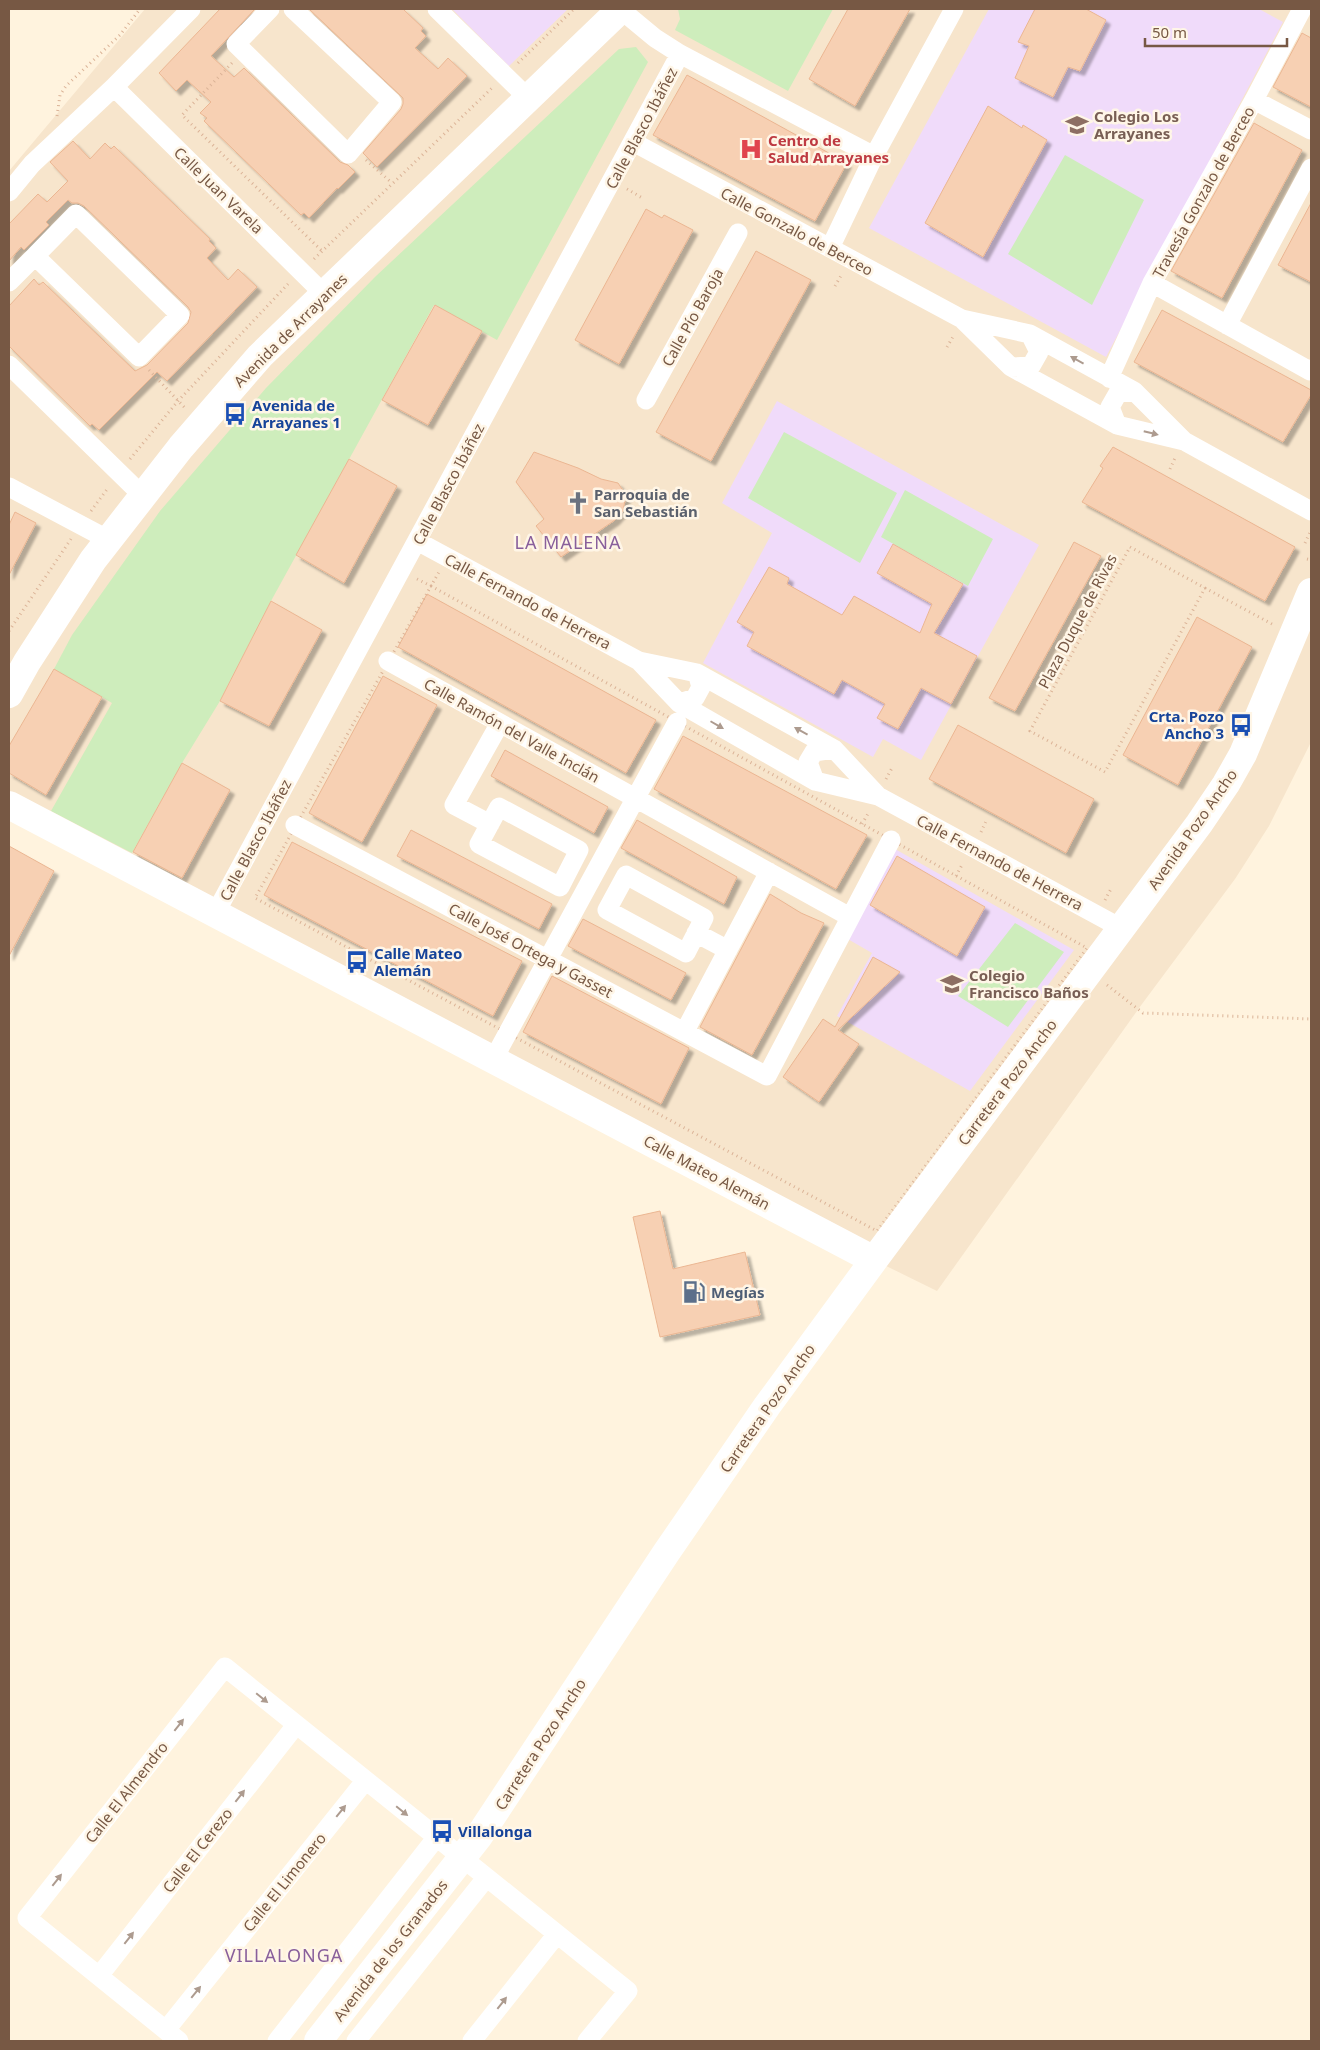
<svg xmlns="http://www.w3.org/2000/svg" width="1320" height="2050" font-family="'Noto Sans',sans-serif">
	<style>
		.residential { fill: #f7e5cc }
		.education { fill: #f0dbfa }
		.green { fill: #ceedbc }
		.building { fill: #f7d0b3; stroke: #ebb692; filter: url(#shadow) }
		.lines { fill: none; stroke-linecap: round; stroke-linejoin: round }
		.path { stroke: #dbb397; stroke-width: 3; stroke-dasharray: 1 4; stroke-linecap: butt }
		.street { stroke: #fff; stroke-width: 19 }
		.secondary { stroke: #fff; stroke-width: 28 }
		.oneway { fill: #ad9b8f }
		.labels { text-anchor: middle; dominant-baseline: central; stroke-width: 5; stroke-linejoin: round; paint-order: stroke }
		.education-label { font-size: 15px; font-weight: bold; fill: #785e54; stroke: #fff6e7; text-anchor: start }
		.street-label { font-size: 15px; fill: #775844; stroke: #fff6e7 }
		.health-label { font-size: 15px; font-weight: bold; fill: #be3a42; stroke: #fff6e7; text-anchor: start }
		.transit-label { font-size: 15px; font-weight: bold; fill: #164399; stroke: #fff6e7; text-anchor: start }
		.worship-label { font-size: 15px; font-weight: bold; fill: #5b616d; stroke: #fff6e7; text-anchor: start }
		.service-label { font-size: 15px; font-weight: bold; fill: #4e5e75; stroke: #fff6e7; text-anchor: start }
		.quarter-label { font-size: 18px; letter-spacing: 1px; fill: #895f9b; stroke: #fff6e7 }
	</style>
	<defs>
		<filter id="shadow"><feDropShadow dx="4.5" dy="4.5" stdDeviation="1" flood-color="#0004"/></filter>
	</defs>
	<rect width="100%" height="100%" fill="#fff3de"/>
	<!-- residential -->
	<path class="residential" d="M145,9H1311V742L1269,826L1235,879L1142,1004L937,1291L874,1260L9,805V171Z"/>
	<!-- education -->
	<path class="education" d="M452,9H568L509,66Z
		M989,9H1259L1283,22L1106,357L869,228Z
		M777,401L1039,545L921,760L883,739L873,757L703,663L772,533L722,503Z
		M895,849L1074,950L970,1091L837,1016L872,953L846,938Z"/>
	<!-- green -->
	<path class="green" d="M678,9H833L788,91L675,30L680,19Z
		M636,47L648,62L497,340L434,305L271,601L220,701L182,763L132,853L51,811L112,703L54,669L72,635L160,511L266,388L376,276L619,49Z
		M1065,155L1144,200L1092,305L1008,254Z
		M784,432L897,493L860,563L748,498Z
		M905,490L993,539L968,586L881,537Z
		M1015,923L1064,952L1008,1027L958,996Z"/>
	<!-- building -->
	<path class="building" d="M220,9H255L211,56L234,77L244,68L340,162L348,165L355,172L338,189L337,188L309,218L304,213L301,215L204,121L207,118L200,113L211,102L187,80L176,91L159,73Z
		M309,9H403L423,28L421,31L426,36L415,48L438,69L448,58L467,76L377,167L363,153L401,109L403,104V98Z
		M848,9H910L855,106L809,79Z
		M1035,9H1086L1106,20L1080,71L1068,67L1053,97L1015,78L1029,46L1018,42Z
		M1302,33L1311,38V107L1273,87Z
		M687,75L847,163L815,221L653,135Z
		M988,106L1022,128L1023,125L1047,140L983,257L925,223Z
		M1254,123L1302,150L1222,298L1171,271Z
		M73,141L90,159L105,143L111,149L114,146L210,239L209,241L216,248L207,258L228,280L238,269L257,287L167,381L157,372L99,430L92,424L90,426L9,346V306L34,279L39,285L43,282L135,371L147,365L188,323L191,312L188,307L84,206L78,203H72L68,200L46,222L49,225L24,250L21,247L9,261V224L38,194L47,202L68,181L50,162Z
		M1311,203V282L1278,265Z
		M646,209L662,218L664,215L693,230L619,364L575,340Z
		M756,251L811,280L711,461L656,432Z
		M435,305L482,331L428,425L382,400Z
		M1162,310L1311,390V395L1283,442L1134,362Z
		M1113,447L1295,547L1265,601L1082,502L1103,468L1100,466Z
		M534,452L578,468L601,479L618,483L626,495L623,511L615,520L561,557L536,526L544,519L516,482Z
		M349,459L397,486L344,583L296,555Z
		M15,512L36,523L9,575V525Z
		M1074,542L1101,556L1015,711L989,698Z
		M893,544L963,584L934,633L977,656L951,704L921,688L898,729L877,718L885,704L842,680L834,694L747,646L754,632L737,622L769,567L789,578L787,584L842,615L854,596L920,633L932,604L877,573Z
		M427,594L656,720L626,773L398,647Z
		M271,601L322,630L269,726L220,701Z
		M1197,617L1252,647L1178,785L1123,755Z
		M54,669L102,697L46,795L9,773V746Z
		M383,676L437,705L362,842L309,813Z
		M958,725L1094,799L1066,853L929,779Z
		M683,736L867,835L836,889L654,789Z
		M505,750L608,807L594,833L491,776Z
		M182,763L230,790L182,878L133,852Z
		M637,820L737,877L724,904L621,848Z
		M411,830L552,904L539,929L397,856Z
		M292,842L522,961L493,1016L264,895Z
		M9,846L54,871L9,956Z
		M897,856L985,907L957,956L870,905Z
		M770,894L801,913L824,923L752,1055L700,1027Z
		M583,919L686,973L671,1000L568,946Z
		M873,957L900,972L838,1030L859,1044L819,1102L783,1077L823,1019L835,1027Z
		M552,976L689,1048L661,1104L523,1032Z
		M660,1211L673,1269L745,1252L760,1315L660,1337L633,1217Z"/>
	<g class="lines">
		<!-- path -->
		<path class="path" d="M232,63L182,115L322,251
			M518,63L574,9
			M57,116L60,95L66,86L120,35L140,9
			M366,160L392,183
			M627,189L644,199
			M314,259L492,88
			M835,286L842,274
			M947,347L954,335
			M149,370L186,409
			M130,459L178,401L288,284
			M1170,469L1175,458
			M91,511L108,488
			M1305,543L1311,530
			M1130,547L1205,588L1105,772L1030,731Z
			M1307,559L1311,560
			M417,579L431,586L439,572
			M431,586L1087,948L877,1231L255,898Z
			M1205,588L1272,624
			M9,631L71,539
			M886,779L892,768
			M862,824L869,812
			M981,832L987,819
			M956,876L963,863
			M1105,900L1112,887
			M1107,985L1143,1013L1311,1019"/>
		<!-- street -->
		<path class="street" d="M270,9L236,44L348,154L392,102L293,9
			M437,9L528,98
			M620,9L655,38L680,54L874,156
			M114,87L324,294
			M1254,100L1311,130
			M633,142L962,319L1030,334L1134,391L1184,441
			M9,192L32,164L114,87L191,9
			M76,214L180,315L139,357L35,256Z
			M830,248L874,156L954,9
			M9,282L35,256
			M1152,283L1310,371L1311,369
			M962,319L1011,367L1117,425L1184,441L1311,511
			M1227,325L1311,168
			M9,365L143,496
			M1011,367L1031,366L1039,352L1030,334
			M1109,378L1152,283L1254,100L1302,9
			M646,400L738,233
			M1117,425L1110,407L1118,393L1134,391
			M9,487L109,540
			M417,541L639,661L697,673L834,749L878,796
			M388,661L850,917
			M639,661L679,703L815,781L878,796L1121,928
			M679,703L695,698L701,687L697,673
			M815,781L808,762L814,752L834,749
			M499,807L579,850L560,887L479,844Z
			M490,824L454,805L500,723
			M295,825L767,1076L891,840
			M626,875L704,918L686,953L607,910Z
			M215,914L680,54
			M696,933L728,950
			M685,1031L769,872
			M493,1060L677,722
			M99,1976L296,1725
			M166,2030L365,1781
			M179,2041L27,1918L225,1667L628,1991L587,2041
			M277,2041L436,1838
			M356,2041L486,1878
			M472,2041L557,1934"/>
		<!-- secondary -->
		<path class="secondary" d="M9,694L27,662L93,560L181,447L260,356L621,9
			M9,805L874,1260
			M318,2041L479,1836L666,1553L767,1406L874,1260L1199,824L1226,784L1243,754L1311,592"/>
	</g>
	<!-- one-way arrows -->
	<defs><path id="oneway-solid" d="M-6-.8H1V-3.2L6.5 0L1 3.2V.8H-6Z" transform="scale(1.25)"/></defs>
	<g class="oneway">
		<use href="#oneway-solid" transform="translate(1077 360) rotate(-151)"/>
		<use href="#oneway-solid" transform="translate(1151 433) rotate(14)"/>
		<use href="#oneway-solid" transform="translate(717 725) rotate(30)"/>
		<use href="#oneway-solid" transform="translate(801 731) rotate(-151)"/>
		<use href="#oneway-solid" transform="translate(262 1698) rotate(39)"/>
		<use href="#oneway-solid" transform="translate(179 1725) rotate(-52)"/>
		<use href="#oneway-solid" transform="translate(240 1796) rotate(-52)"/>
		<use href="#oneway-solid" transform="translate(341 1811) rotate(-51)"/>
		<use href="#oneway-solid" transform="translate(402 1811) rotate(39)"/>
		<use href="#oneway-solid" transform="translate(57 1880) rotate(-52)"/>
		<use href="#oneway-solid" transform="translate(129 1938) rotate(-52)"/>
		<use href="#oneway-solid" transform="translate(196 1992) rotate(-51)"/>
		<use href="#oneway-solid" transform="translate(502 2003) rotate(-52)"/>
	</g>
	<!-- icons -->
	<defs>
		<symbol id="school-bare" viewBox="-9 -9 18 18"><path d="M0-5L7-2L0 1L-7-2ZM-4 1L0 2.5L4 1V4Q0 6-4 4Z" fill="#8d6e63" stroke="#fff6e7" stroke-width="2.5" paint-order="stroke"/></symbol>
		<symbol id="hospital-bare" viewBox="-9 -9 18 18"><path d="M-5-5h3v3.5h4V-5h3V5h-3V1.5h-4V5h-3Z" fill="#e0444e" stroke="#fff6e7" stroke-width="2.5" paint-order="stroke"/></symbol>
		<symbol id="bus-bare" viewBox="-9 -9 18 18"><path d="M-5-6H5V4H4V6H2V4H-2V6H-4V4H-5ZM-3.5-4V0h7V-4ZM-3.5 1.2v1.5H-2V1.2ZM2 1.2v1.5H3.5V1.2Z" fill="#1a4fb4" stroke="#fff6e7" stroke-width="2.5" paint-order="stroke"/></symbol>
		<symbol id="church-bare" viewBox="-9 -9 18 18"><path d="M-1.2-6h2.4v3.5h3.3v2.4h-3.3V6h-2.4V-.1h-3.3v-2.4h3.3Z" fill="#6b7280" stroke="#fff6e7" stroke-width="2.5" paint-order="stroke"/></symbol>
		<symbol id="fuel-bare" viewBox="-9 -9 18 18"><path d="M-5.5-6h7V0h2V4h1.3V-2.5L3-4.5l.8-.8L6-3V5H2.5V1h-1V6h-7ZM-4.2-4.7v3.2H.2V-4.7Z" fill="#5c6f8a" stroke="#fff6e7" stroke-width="2.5" paint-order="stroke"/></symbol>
	</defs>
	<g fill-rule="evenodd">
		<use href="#school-bare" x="1061" y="109" width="32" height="32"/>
		<use href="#hospital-bare" x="735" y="133" width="32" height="32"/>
		<use href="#bus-bare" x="219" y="398" width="32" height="32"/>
		<use href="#church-bare" x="562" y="487" width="32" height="32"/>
		<use href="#bus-bare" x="1225" y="709" width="32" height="32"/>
		<use href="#bus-bare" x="341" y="946" width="32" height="32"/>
		<use href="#school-bare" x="936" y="968" width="32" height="32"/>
		<use href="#fuel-bare" x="678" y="1276" width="32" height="32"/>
		<use href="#bus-bare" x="426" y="1815" width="32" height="32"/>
	</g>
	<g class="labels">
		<!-- education labels -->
		<g class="education-label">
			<text x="1094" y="116">Colegio Los<tspan x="1094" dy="17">Arrayanes</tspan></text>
			<text x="969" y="975">Colegio<tspan x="969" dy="17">Francisco Baños</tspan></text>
		</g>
		<!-- street labels -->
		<g class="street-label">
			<text transform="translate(641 128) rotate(-62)">Calle Blasco Ibáñez</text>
			<text transform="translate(219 190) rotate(44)">Calle Juan Varela</text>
			<text transform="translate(1203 192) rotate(-61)">Travesía Gonzalo de Berceo</text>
			<text transform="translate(797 231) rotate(28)">Calle Gonzalo de Berceo</text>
			<text transform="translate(692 317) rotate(-61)">Calle Pío Baroja</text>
			<text transform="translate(290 330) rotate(-45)">Avenida de Arrayanes</text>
			<text transform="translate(448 484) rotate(-62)">Calle Blasco Ibáñez</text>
			<text transform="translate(528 601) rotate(28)">Calle Fernando de Herrera</text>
			<text transform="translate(1077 621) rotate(-62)">Plaza Duque de Rivas</text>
			<text transform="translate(512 730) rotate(29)">Calle Ramón del Valle Inclán</text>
			<text transform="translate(1192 829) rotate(-55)">Avenida Pozo Ancho</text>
			<text transform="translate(255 840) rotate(-62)">Calle Blasco Ibáñez</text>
			<text transform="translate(1000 862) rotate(28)">Calle Fernando de Herrera</text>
			<text transform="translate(531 950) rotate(28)">Calle José Ortega y Gasset</text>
			<text transform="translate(1007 1082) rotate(-53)">Carretera Pozo Ancho</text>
			<text transform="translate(707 1172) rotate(28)">Calle Mateo Alemán</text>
			<text transform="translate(767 1408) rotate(-55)">Carretera Pozo Ancho</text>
			<text transform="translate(540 1744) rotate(-57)">Carretera Pozo Ancho</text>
			<text transform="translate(126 1792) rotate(-52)">Calle El Almendro</text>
			<text transform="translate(197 1850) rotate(-52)">Calle El Cerezo</text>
			<text transform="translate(284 1882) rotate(-51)">Calle El Limonero</text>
			<text transform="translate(390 1950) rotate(-52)">Avenida de los Granados</text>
		</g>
		<!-- health labels -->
		<g class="health-label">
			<text x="768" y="140">Centro de<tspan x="768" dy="17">Salud Arrayanes</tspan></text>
		</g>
		<!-- transit labels -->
		<g class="transit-label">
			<text x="252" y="405">Avenida de<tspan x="252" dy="17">Arrayanes 1</tspan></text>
			<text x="1224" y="716" text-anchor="end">Crta. Pozo<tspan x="1224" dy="17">Ancho 3</tspan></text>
			<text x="374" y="953">Calle Mateo<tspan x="374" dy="17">Alemán</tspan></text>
			<text x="458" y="1831">Villalonga</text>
		</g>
		<!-- worship labels -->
		<g class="worship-label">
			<text x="594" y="494">Parroquia de<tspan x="594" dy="17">San Sebastián</tspan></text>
		</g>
		<!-- service labels -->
		<g class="service-label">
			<text x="711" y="1292">Megías</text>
		</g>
		<!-- quarter labels -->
		<g class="quarter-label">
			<text x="568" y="542">LA MALENA</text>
			<text x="284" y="1955">VILLALONGA</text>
		</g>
	</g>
	<!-- border -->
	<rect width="1320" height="2050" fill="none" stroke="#775844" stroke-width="20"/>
	<!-- scale -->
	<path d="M1145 38v8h142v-8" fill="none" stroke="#775844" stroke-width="2.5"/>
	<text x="1152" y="38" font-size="15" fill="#775844" stroke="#fff6e7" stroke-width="4" paint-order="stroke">50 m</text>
</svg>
